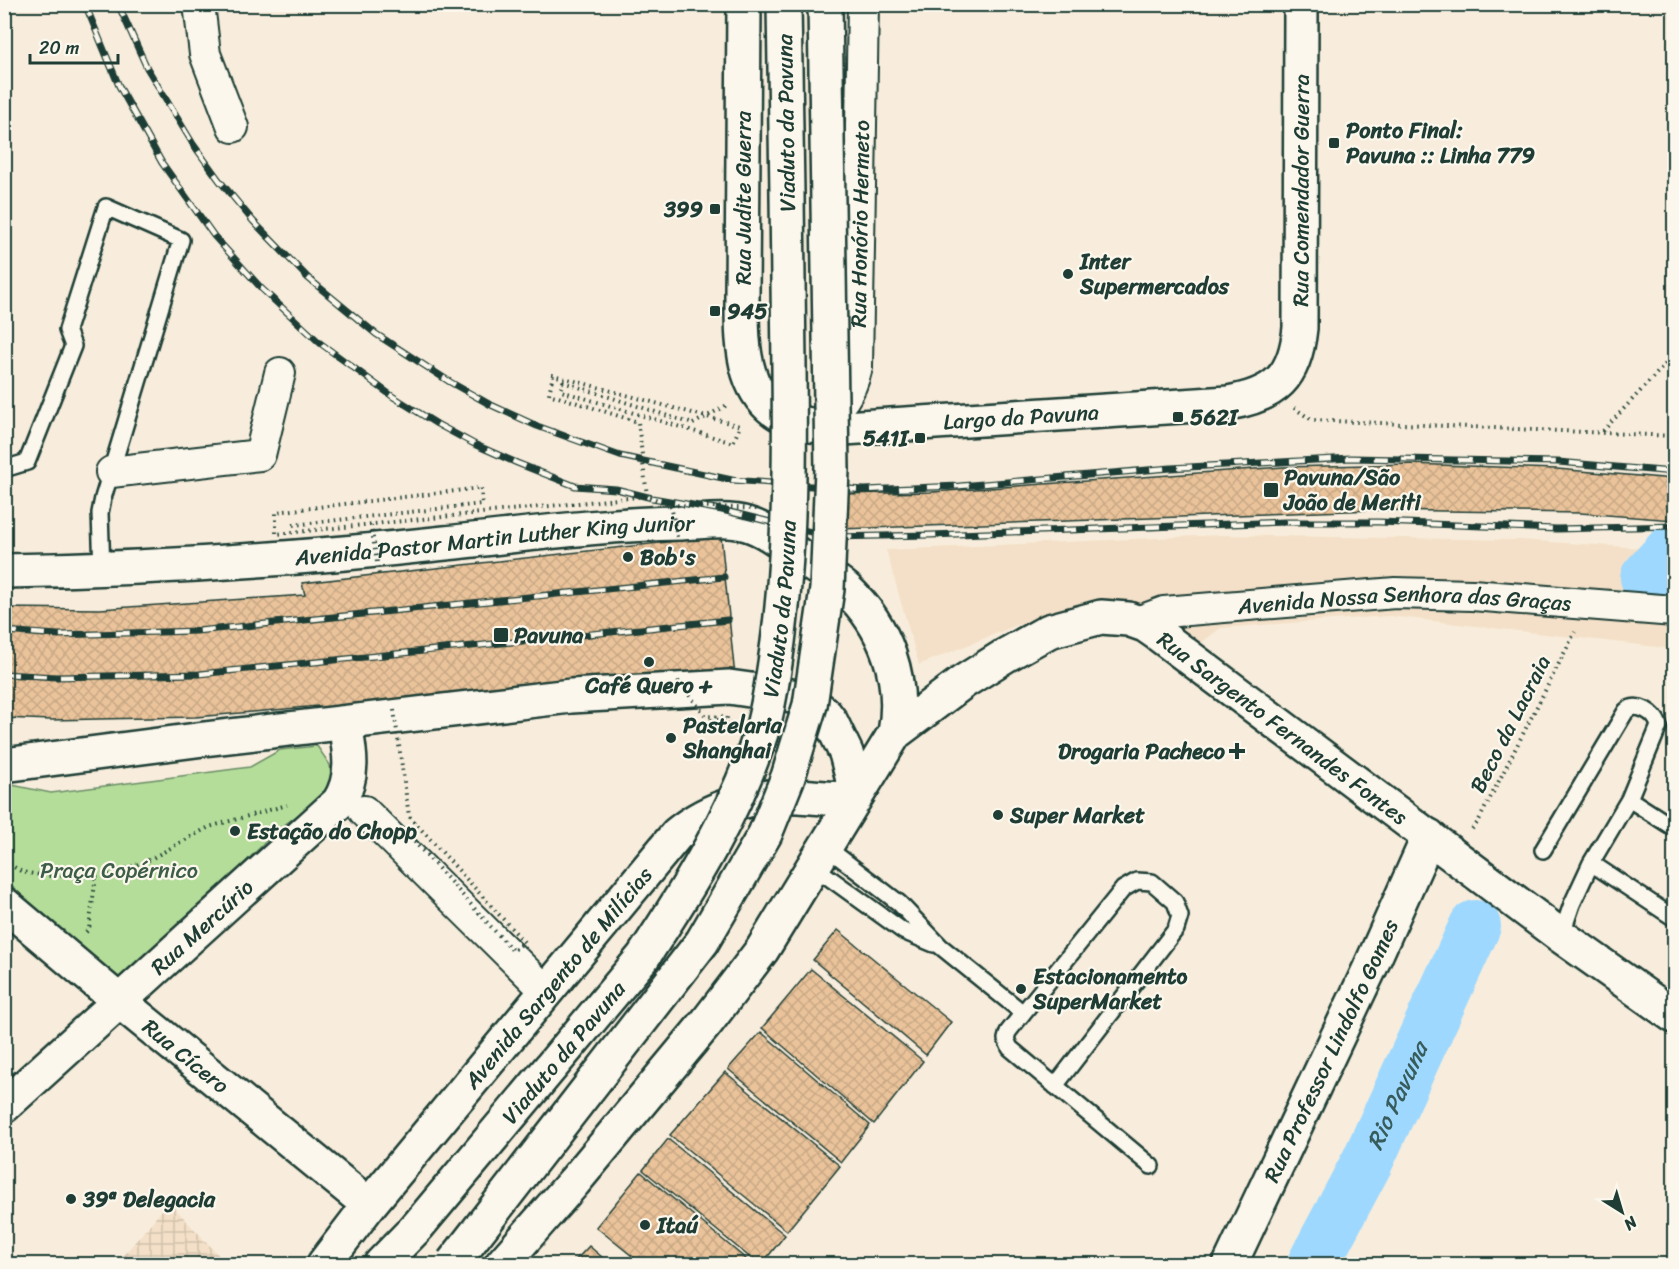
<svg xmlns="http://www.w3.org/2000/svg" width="1679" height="1269" font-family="Sriracha,sans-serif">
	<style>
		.built { fill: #f4e0c8 }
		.industrial { fill: url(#industrial-grid) }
		.green { fill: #b5dd9a; stroke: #6a8d67; stroke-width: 1.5 }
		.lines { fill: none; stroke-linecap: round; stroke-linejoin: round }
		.river { stroke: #9ed8fe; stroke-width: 52 }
		.building { fill: url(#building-cross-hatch); stroke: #1f3d34; stroke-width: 1.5 }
		.lane-casing { stroke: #1f3d34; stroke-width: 20 }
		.street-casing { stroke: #1f3d34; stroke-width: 34 }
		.secondary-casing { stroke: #1f3d34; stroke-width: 38 }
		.primary-casing { stroke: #1f3d34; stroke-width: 38 }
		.path { stroke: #1f3d34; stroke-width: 4; stroke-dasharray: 1.5 4.5; stroke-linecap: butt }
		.lane { stroke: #fbf7ec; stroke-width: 15 }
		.street { stroke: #fbf7ec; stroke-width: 30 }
		.secondary { stroke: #fbf7ec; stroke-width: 33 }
		.primary { stroke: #fbf7ec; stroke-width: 33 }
		.rail-casing { stroke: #1f3d34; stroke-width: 7 }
		.rail { stroke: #fbf7ec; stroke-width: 4.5; stroke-dasharray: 14; stroke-linecap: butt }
		.primary-bridge-casing { stroke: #1f3d34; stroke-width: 38; stroke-linecap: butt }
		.path-bridge { stroke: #1f3d34; stroke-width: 4; stroke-dasharray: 1.5 4.5; stroke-linecap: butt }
		.primary-bridge { stroke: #fbf7ec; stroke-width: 33 }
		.poi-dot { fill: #1f3d34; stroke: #fbf7ec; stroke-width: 2 }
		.labels { text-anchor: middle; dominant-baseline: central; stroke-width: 4.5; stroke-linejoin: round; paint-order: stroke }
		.street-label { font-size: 22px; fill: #1f3d34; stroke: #fbf7ec }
		.poi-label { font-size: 22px; font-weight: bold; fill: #1f3d34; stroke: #fbf7ec; text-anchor: start }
		.park-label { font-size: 22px; fill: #3d5d48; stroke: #fbf7ec }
		.water-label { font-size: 24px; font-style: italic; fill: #385c5c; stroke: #fbf7ec }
	</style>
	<defs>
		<pattern id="industrial-grid" width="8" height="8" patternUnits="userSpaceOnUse" patternTransform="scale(1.5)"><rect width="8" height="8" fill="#f4e0c8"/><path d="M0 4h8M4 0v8" fill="none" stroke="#d1c1ac"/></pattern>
		<pattern id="building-cross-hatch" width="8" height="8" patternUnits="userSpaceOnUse" patternTransform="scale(1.5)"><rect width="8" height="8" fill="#eac39a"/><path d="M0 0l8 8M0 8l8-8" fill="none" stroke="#c8a885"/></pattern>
	</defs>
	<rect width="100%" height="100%" fill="#f8eddc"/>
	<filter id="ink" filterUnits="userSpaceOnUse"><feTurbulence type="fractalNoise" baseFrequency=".0167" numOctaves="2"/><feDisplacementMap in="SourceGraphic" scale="12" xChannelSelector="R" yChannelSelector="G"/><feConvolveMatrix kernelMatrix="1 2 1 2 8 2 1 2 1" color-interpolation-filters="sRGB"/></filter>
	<g filter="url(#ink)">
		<!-- built -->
		<path class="built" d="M1220,535L1520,540L1674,550V649L1389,616L1221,628L1201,643L1131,603L1017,625L919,665L886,550Z"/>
		<!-- industrial -->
		<path class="industrial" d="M169,1202L227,1264H116Z"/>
		<!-- green -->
		<path class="green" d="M317,746L330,765L331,778L323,797L277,830L123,988L5,880L4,786L12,785L51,793L250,767L280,750Z"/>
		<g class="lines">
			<!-- river -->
			<g class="river">
				<path d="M1646,578L1673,548"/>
				<path id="s1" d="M1313,1264L1367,1162L1475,926"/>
			</g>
		</g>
		<!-- building -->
		<path class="building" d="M1410,464L1557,469L1674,479V520L1580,513L1375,510L841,529V494L932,492L1284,467Z
			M721,536L735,677L321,717L318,706L196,717L51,720L4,718V608L100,609L305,595L302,583Z
			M838,930L951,1022L926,1055L813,960Z
			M811,969L923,1061L874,1124L762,1028Z
			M761,1032L870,1125L841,1162L728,1069Z
			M725,1072L840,1166L787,1231L670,1135Z
			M668,1139L785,1235L762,1264H758L643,1170Z
			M641,1172L746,1259L742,1264H642L596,1227Z
			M589,1246L610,1264H572Z"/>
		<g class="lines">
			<defs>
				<path id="lane" d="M4,469L27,462L73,346L67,330L106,207L181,240L103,498L100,513L102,570
					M1629,799L1674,828
					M826,847L899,903L940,946L1023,1013L1008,1032L1006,1039L1010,1048L1151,1166
					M1543,850L1626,711C1637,701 1656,713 1659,726L1629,799L1591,863L1572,904L1561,936
					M1591,863L1674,918
					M813,866L903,931L934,944
					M1023,1013L1123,889L1137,881L1152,882L1175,902L1180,916L1176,929L1055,1086"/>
				<g id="street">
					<path d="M199,4L205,54L233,127"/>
					<path id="s2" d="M819,422C841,408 851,392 857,367L863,4"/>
					<path d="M111,472L260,455L280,373"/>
					<path id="s3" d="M1137,622L1164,612L1395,593L1472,595L1674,611"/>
					<path d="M364,811L546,991"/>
				</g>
				<g id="secondary">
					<path id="s4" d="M744,4L742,296C742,345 740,403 797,422C812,427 829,427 844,428L1228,403C1276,395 1295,377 1300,328L1301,4"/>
					<path id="s5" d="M1230,1264L1370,968L1429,836"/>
				</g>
				<g id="primary">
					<path id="s6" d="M4,571C152,569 299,559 445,543C524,535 602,524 681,523C702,522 727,518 747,524C768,530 787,547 804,559C818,569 833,578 846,589C886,626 905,680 895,733"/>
					<path d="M4,765L204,739L571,696L729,687L792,696L815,705L825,714L831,722L846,753L852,776L855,796"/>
					<path id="s7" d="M4,904L119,1001L369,1205"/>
					<path id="s8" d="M4,1106L339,802C355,776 350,752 345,724"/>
					<path id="s9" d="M324,1264L369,1205L677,834C711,806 755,794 798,796C817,797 835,800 854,798"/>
					<path d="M381,1264L417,1227"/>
					<path id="s10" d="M502,1264L574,1182L707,1022L762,950L895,733L963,682L1006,655L1049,631L1101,617L1128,619L1145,625L1158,634L1561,936L1674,1016"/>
				</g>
			</defs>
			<!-- lane casing -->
			<use href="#lane" class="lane-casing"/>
			<!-- street casing -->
			<use href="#street" class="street-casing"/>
			<!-- secondary casing -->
			<use href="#secondary" class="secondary-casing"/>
			<!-- primary casing -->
			<use href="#primary" class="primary-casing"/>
			<!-- path -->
			<path class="path" d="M1294,408L1312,420L1674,436
				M693,424L729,404
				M1603,431L1674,355
				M723,728H714L715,722L731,723
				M1472,829L1478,822L1575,632
				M4,861L22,872L47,876H96L122,870L147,861L209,827L287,805
				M86,932L89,929L96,876"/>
			<!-- lane -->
			<use href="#lane" class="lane"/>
			<!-- street -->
			<use href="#street" class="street"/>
			<!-- secondary -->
			<use href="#secondary" class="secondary"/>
			<!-- primary -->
			<use href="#primary" class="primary"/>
			<defs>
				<path id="rail" d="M85,4L119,86L162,163L214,236L262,289L320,343L392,396L437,424L476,445L517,463L575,486L616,489L652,498L722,510L831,537L931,535L1286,522H1379L1557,529L1674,526
					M118,4L147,68L193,144L219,180L253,221L308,278L376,334L450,382L489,404L537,426L620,456L732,480L864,490L959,486L1171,468L1351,458L1558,462L1674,472
					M4,631L58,635L197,631L724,577
					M4,674L57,677L199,674L728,620"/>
			</defs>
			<!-- rail casing -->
			<use href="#rail" class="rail-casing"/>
			<!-- rail -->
			<use href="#rail" class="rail"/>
			<defs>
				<g id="primary-bridge">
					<path id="s11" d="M417,1227L643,957C690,886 736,812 762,730C770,702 774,671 778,642C790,550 790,458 789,366C788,245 786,125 784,4"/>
					<path d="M453,1263L702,942L765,834L788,777L810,705L827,589L832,470L825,4"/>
				</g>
			</defs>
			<!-- primary-bridge casing -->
			<use href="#primary-bridge" class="primary-bridge-casing"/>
			<!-- path-bridge -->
			<path class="path-bridge" d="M647,496L638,422L549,394L553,375L740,426L733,443L561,391L563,382L693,424
				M671,505L757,509
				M293,525L482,504L481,488L276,512V534L647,496L671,505L678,542
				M371,525L379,575
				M678,681L706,716L727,717L725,731L712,730V720H723V728
				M394,710L409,816L524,942L513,951L401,827"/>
			<!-- primary-bridge -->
			<use href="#primary-bridge" class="primary-bridge"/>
		</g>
	</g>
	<!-- markers -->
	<g class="poi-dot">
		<rect x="1328" y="137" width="12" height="12" rx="3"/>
		<rect x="709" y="203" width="12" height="12" rx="3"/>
		<circle cx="1068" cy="274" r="6"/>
		<rect x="709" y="305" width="12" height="12" rx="3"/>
		<rect x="1172" y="411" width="12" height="12" rx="3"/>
		<rect x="914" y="432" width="12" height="12" rx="3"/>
		<rect x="1263" y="482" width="16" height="16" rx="3"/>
		<circle cx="628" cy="557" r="6"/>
		<rect x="493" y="627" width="16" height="16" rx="3"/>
		<circle cx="649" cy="662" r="6"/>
		<circle cx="671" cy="738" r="6"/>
		<path d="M1234 742h6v6h6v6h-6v6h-6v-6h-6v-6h6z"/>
		<circle cx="998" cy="815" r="6"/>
		<circle cx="235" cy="831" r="6"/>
		<circle cx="1021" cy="989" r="6"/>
		<circle cx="71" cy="1199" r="6"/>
		<circle cx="645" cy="1225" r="6"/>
	</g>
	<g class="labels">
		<!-- street labels -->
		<g class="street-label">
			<text transform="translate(786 123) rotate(-91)">Viaduto da Pavuna</text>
			<text stroke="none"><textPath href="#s4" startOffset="1126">Rua Comendador Guerra</textPath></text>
			<text transform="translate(743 198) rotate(-90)">Rua Judite Guerra</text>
			<text stroke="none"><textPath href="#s2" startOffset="212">Rua Honório Hermeto</textPath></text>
			<text stroke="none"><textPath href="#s4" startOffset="666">Largo da Pavuna</textPath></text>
			<text stroke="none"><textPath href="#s6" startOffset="492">Avenida Pastor Martin Luther King Junior</textPath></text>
			<text stroke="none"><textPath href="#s3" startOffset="270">Avenida Nossa Senhora das Graças</textPath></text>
			<text stroke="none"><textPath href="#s11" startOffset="732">Viaduto da Pavuna</textPath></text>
			<text transform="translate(1510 724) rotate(-63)">Beco da Lacraia</text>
			<text stroke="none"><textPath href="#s10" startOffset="1118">Rua Sargento Fernandes Fontes</textPath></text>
			<text stroke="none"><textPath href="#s8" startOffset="267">Rua Mercúrio</textPath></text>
			<text stroke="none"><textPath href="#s9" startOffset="370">Avenida Sargento de Milícias</textPath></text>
			<text stroke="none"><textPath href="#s5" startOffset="236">Rua Professor Lindolfo Gomes</textPath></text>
			<text stroke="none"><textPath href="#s11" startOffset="228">Viaduto da Pavuna</textPath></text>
			<text stroke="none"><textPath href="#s7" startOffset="237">Rua Cícero</textPath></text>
		</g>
		<!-- poi labels -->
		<g class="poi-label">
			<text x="1346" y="130">Ponto Final:<tspan x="1346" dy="25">Pavuna :: Linha 779</tspan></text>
			<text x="703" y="209" text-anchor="end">399</text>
			<text x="1080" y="261">Inter<tspan x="1080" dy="25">Supermercados</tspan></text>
			<text x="727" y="311">945</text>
			<text x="1190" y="417">562I</text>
			<text x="908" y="438" text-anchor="end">541I</text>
			<text x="1284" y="477">Pavuna/São<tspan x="1284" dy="25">João de Meriti</tspan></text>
			<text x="640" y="557">Bob's</text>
			<text x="514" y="635">Pavuna</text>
			<text x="649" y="685" text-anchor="middle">Café Quero +</text>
			<text x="683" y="725">Pastelaria<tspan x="683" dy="25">Shanghai</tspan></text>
			<text x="1225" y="751" text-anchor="end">Drogaria Pacheco</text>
			<text x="1010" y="815">Super Market</text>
			<text x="247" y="831">Estação do Chopp</text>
			<text x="1033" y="976">Estacionamento<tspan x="1033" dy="25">SuperMarket</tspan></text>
			<text x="83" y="1199">39ª Delegacia</text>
			<text x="657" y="1225">Itaú</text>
		</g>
		<!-- park labels -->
		<g class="park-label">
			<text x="119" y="870">Praça Copérnico</text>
		</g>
		<!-- water labels -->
		<g class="water-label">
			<text stroke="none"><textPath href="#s1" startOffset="188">Rio Pavuna</textPath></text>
		</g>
	</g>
	<!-- margin -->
	<rect width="1679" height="1269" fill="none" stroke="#fbf7ec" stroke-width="24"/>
	<rect x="12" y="12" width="1655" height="1245" fill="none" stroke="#1f3d34" stroke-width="2" filter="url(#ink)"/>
	<!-- north arrow -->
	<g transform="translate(1622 1212) rotate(143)" stroke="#fbf7ec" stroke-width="4.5" paint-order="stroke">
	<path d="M0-4.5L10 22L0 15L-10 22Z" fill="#1f3d34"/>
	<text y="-9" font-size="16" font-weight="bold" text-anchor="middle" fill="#1f3d34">N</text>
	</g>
	<!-- scale -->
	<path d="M30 54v9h88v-9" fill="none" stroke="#1f3d34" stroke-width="3"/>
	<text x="39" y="54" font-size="18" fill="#1f3d34" stroke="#fbf7ec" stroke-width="4.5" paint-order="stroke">20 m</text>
</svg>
